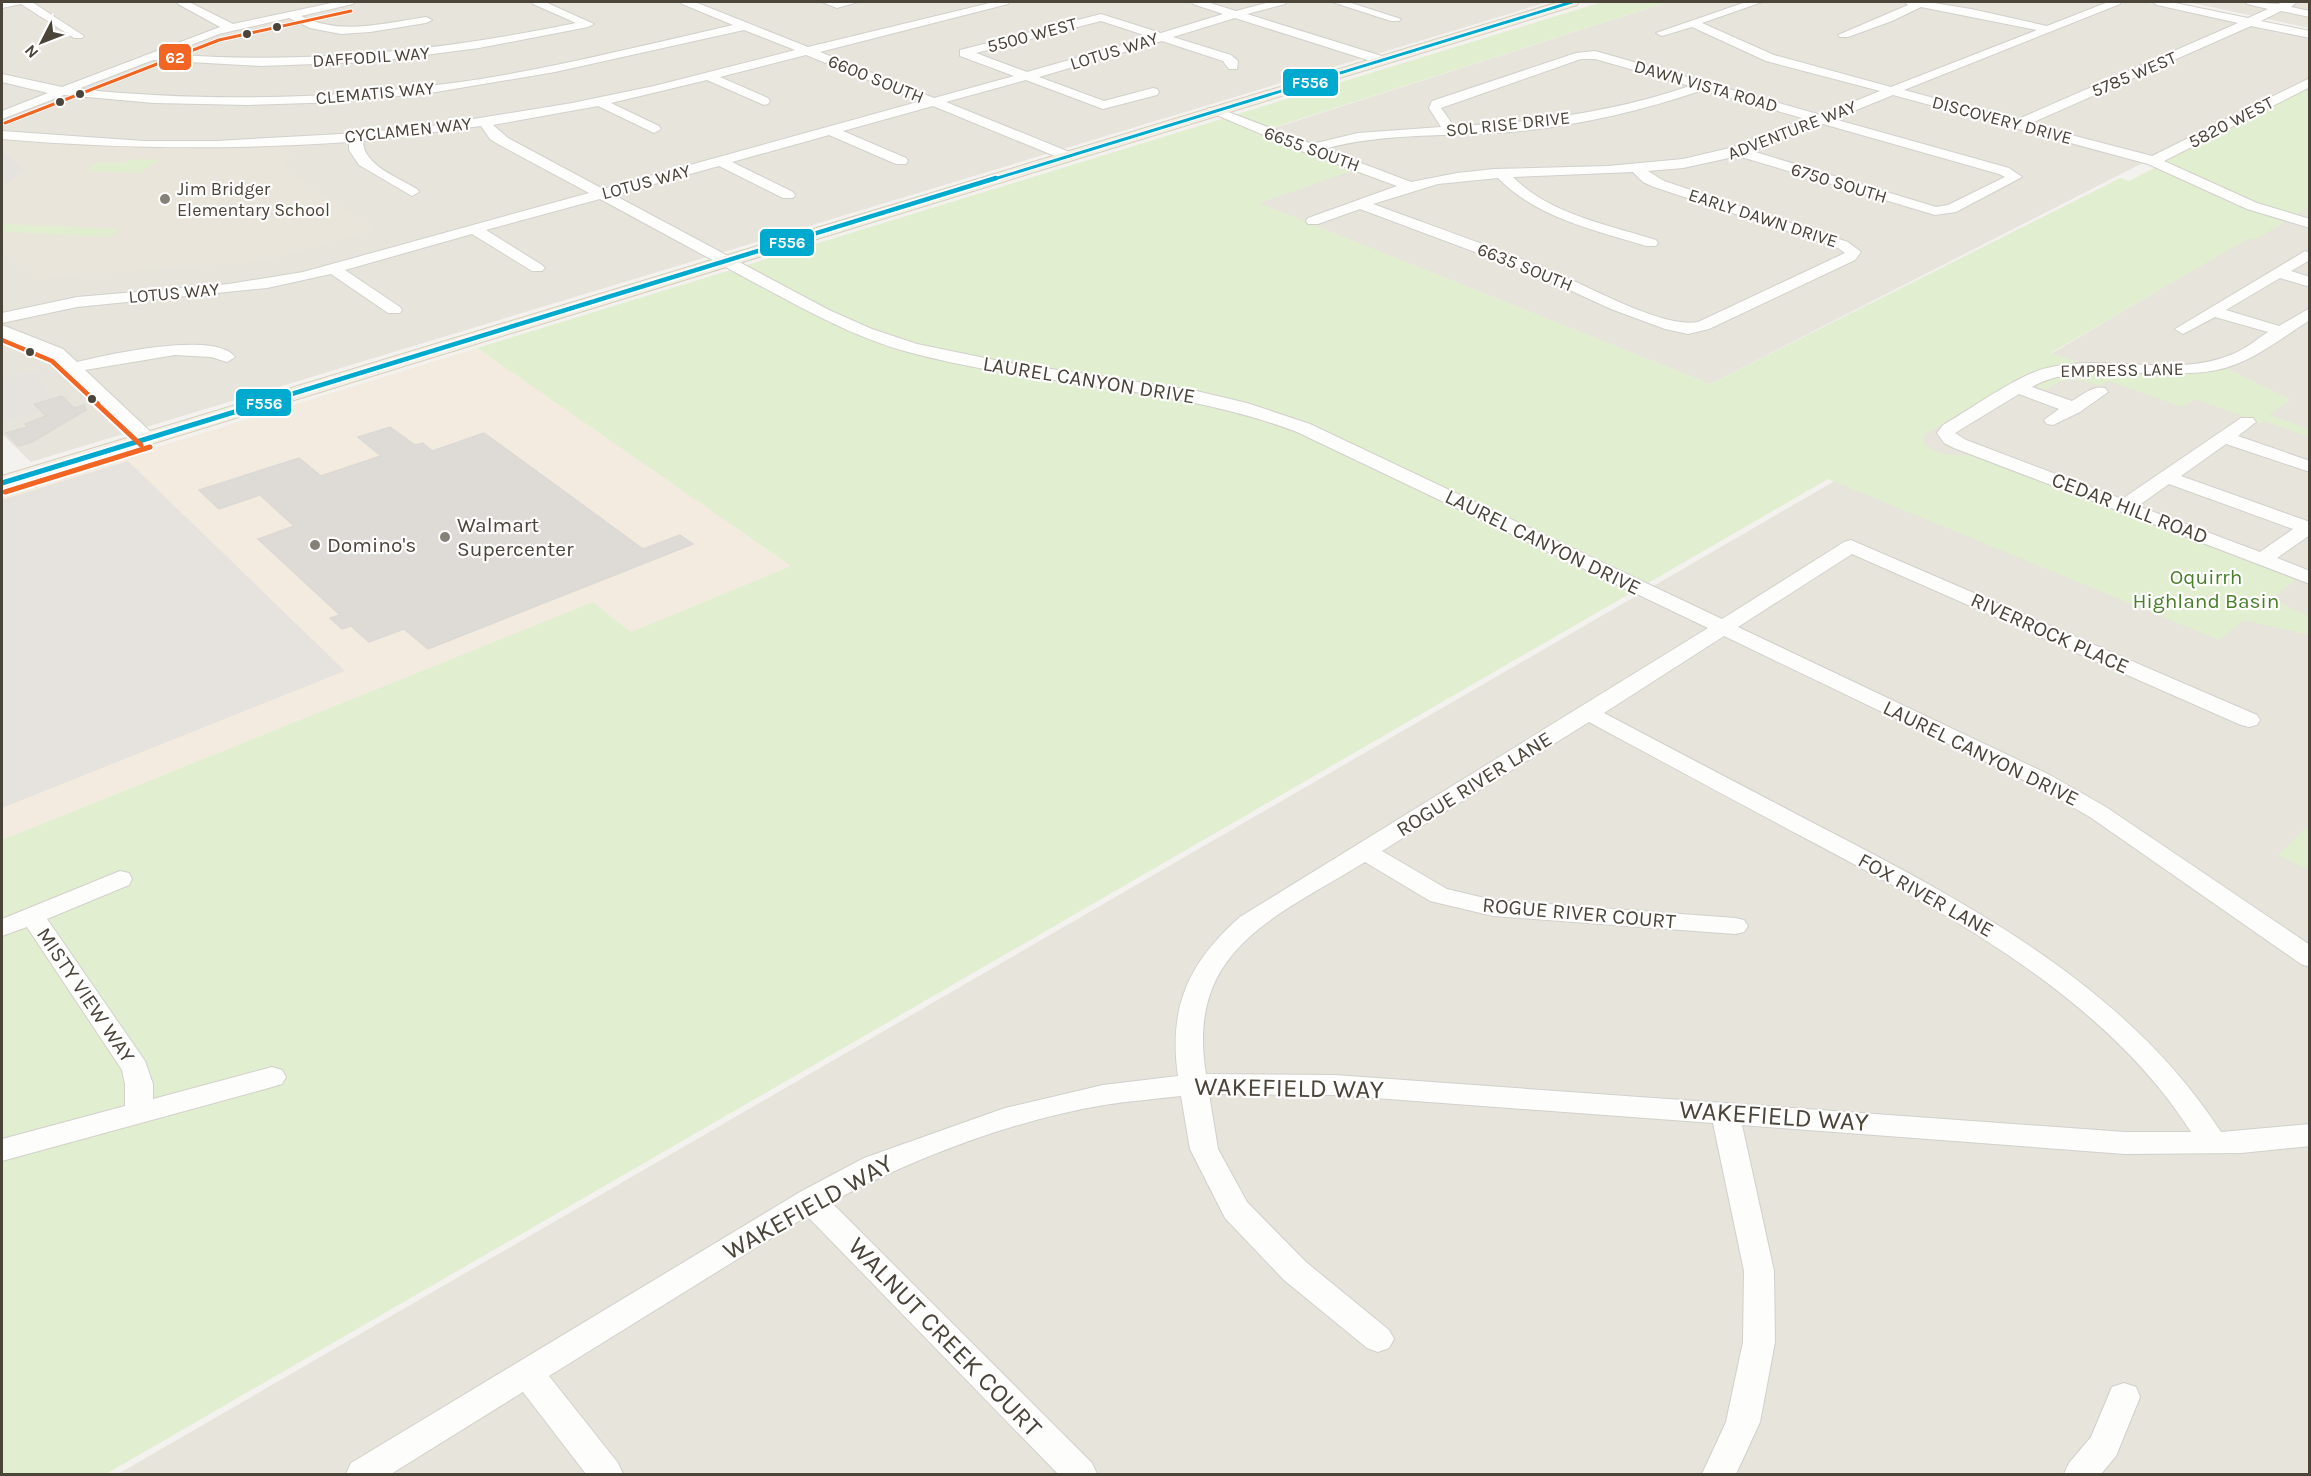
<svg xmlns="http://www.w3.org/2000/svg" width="2311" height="1476" font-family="Karla,sans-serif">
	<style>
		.residential { fill: #e7e4dc }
		.commercial { fill: #f3ebdf }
		.education { fill: #eae5da }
		.green { fill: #e1eecf }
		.parking { fill: #e6e3df }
		.building { fill: #dedbd6; stroke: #dcd9d4; stroke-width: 1.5 }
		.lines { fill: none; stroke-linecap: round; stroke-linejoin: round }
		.minor-casing { stroke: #d2d0cb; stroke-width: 2 }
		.major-casing { stroke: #d6cebb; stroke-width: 2 }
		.minor { fill: #fdfdfc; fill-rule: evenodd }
		.major { fill: #f2efe6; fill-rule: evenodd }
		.bus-1-far2-casing { stroke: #fff; stroke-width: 5 }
		.bus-1-far1-casing { stroke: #fff; stroke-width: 8 }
		.bus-1-casing { stroke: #fff; stroke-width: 9 }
		.bus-2-far2-casing { stroke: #fff; stroke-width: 5 }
		.bus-2-far1-casing { stroke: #fff; stroke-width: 8 }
		.bus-2-casing { stroke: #fff; stroke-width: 9 }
		.bus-1-far2 { stroke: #00a9ce; stroke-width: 3 }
		.bus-1-far1 { stroke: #00a9ce; stroke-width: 4.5 }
		.bus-1 { stroke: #00a9ce; stroke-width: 5 }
		.bus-2-far2 { stroke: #f26522; stroke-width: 3 }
		.bus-2-far1 { stroke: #f26522; stroke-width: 4.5 }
		.bus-2 { stroke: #f26522; stroke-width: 5 }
		.bus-dot { fill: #4b4439; stroke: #fff; stroke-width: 2 }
		.poi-dot { fill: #868178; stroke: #fff; stroke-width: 2 }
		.labels { text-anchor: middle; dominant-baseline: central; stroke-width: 4.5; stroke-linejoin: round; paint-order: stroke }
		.far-street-label { font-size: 18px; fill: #4b4439; stroke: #fff }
		.far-poi-label { font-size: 18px; fill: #4b4439; stroke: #fff; text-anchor: start }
		.street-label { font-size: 21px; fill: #4b4439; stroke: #fff }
		.poi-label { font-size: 21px; fill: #4b4439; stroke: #fff; text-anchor: start }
		.park-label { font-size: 21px; fill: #4a7f2a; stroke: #fff }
		.near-street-label { font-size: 26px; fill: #4b4439; stroke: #fff }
		.line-badge { stroke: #fff; stroke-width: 2 }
		.badge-label { font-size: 16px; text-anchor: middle; font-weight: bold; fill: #fff }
	</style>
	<rect width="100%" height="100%" fill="#f4f2ee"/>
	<!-- residential -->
	<path class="residential" d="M2,2H1548L31,462L2,434Z
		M1668,2H2144L2309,38V78L1710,384L1258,203L1353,170L1255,134Z
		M2188,2H2309V28Z
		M2309,201V1474H118L1916,434Z"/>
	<!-- commercial -->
	<path class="commercial" d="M477,348L791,566L631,632L593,602L2,840V495Z"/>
	<!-- education -->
	<path class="education" d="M2,139L38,143L154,147L295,144L283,169L376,230L260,261L57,276L39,281L2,248Z"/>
	<!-- green -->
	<path class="green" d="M1602,2H1668L1256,133L1354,170L1259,203L1710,384L2120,178L2129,181L2156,167L2231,203L2286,221L2255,240L2249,238L2051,353L2082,364L2034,373L1925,434L1923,442C1936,456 1955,456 1973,455L2298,578L2271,599L2309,616V635L2244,620L2219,640L1828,479L106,1474H2V840L593,602L631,632L791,566L477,348Z
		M2309,87V207L2295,216L2241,197L2167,161L2168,158Z
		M140,159L159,160L140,173L87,171L97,163H119Z
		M3,224L120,229L109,237L2,232Z
		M2226,368L2291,400L2269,415L2309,429V437L2264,421L2260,424L2242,418L2244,416L2195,399L2182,407L2109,381L2100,386C2074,377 2066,376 2042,392L2037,388C2053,363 2139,375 2167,375C2187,374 2207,373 2226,368Z
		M2309,825V870L2278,855Z"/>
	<!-- parking -->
	<path class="parking" d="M2,151L26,171L2,187Z
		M47,369L52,374L36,380L54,397L31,404L38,412L2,423V379Z
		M128,461L345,671L2,808V500Z"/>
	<!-- building -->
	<path class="building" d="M62,396L74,408L84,405L86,410L32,442L18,446L6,433L28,427L25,424L46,416L34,404Z
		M390,427L415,445L423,443L432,451L484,433L643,549L680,535L693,544L428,649L404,629L369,642L351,626L342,629L330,618L340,615L258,539L294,526L260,495L219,509L199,490L299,458L321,476L381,456L358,437Z"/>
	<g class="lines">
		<defs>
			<path id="minor" d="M2,2H32L84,36L82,38H74L21,4L2,8Z
				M177,2H189L233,24L336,2H355L353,4L301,16C341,36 384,23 426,17L432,20L426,23L370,32L341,34L310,28L289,18L219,34L168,54C306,65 441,51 576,23L533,4L532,2H545L594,24L588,27L479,48L371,62L261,66L153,60L78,89C212,103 347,99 481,79C566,65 649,44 733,25L682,4L681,2H695L808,47L994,2H1009L1008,4L820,52L934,98L1014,76L960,56V50L1101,14L1161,33L1223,14L1193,4L1192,2H1207L1236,11L1270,2H1286L1285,4L1247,14L1385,57L1387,60L1385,63H1377L1235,18L1173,37L1231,55L1238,61L1237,69H1229L1223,61L1162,41L1039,77L1104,101L1153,88L1157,89L1159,92L1157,95L1103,109L1026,80L946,102L1072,153L1074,156L1072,159H1062L933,106L843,131L906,158L908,161L906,164H896L829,135L732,162L793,192L795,195L793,198H783L719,166L614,195L829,310L872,329L917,344L1004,362L1192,390L1247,403L1310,424L1722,619L1844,542L1851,540L2257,715L2260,720L2257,725L2249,727L2241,725L1852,554L1738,627L2050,775L2106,807L2310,945V967L2301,964L2090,817L2034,785L1724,636L1604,713C1676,751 1748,789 1821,827C1970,904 2127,987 2221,1132L2310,1124V1146L2241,1153L2125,1154L1742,1125L1774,1271L1775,1342L1760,1422L1736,1474H1702L1726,1422L1743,1342L1744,1271L1713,1123L1335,1095L1209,1094L1218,1149L1247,1202L1306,1262L1389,1330L1394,1339L1389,1348L1378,1352L1367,1348L1284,1280L1225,1218L1190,1149L1181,1096C1155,1099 1129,1101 1104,1105C1010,1121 914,1158 831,1202L1092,1463L1097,1474H1058L807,1216L549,1376L618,1463L623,1474H586L523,1392L391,1474H346L351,1463L800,1192L864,1158L1005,1108L1103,1085L1178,1076C1168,1007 1189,962 1240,917L1708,628L1297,432C1170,384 1037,387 908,352C853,337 804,309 755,283C703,255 652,227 600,199L486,230L542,265L545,268L542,271H532L472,234L345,270L400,307L402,310L400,313H388L331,274L267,288L77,307L2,323V313L77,297L229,284L303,272L589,193L498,144L490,139L481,126L363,141C363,165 399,178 417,189L419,192L412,196L359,165L349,150V142C233,150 118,149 2,139V131L144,141H216L359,133L431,126L572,103L654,86L795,50L744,30L555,72L436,92L342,102L248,105L154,103L64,95L2,119V111L48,93L2,82V74L62,87L220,27L178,4ZM1101,21L1150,37L1027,72L976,53ZM806,55L921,101L603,189L508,138L493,125L598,106L654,133L661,129L659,126L611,103L707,80L764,105L768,104L770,101L768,98L720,77ZM1589,722C1659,760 1730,798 1801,836C1941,910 2104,995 2191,1132H2125L1335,1075L1206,1074C1185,949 1276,917 1365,862L1430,901L1493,916L1735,934L1744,932L1748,926L1744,920L1735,918L1493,900L1447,889L1382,851Z
				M822,2H858L837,8Z
				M1332,2H1348L1401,19L1399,21H1391Z
				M1746,2H1762L1702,23L1774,55L1891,87L2037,30L1921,7L1892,21L1848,37H1840L1838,35L1908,5L1905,2H1928L1971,9L2047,26L2108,2H2121L2120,4L1904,90L2016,120L2238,23L2157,5L2152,2H2170L2248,18L2268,9L2247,4L2246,2L2278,4L2284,2H2297L2291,7L2310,11V17L2281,11L2261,21L2310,31V38L2251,26L2029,124L2152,156L2310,78V87L2164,161L2257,203L2310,219V228L2247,209L2148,164L1893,95L1834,119L2009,168L2022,177L1956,212L1935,215L1738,156L1683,168L1648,171L1664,181L1848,242L1861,252L1855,260L1709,329L1688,334L1665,329L1611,309L1539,276L1360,209L1318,224H1308L1306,221L1308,218L1397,186L1304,152L1207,111L1208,108H1218L1312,144L1358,133L1441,127L1429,108L1432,101L1576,53L1595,51L1821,115L1880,91L1766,61L1692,27L1662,36L1656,33ZM1581,59H1595L1690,86C1613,112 1535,123 1454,126L1441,108ZM1703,90L1809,120L1751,143L1683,159L1608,166L1494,169L1457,173L1411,182L1324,149C1385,132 1448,137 1511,132C1577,126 1641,111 1703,90ZM1823,124L1999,174L2005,177L1948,205L1936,207L1752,151ZM1633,172L1643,182L1654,187L1838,248L1845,253L1698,322C1662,329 1585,284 1549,270C1491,246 1432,226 1373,204L1438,184L1498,178C1537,218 1594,230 1646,246H1656L1658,243L1656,240C1609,225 1549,214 1513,177Z
				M2305,251L2310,253V260L2291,271L2310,277V287L2280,278L2226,310L2279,326L2310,308V320C2280,339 2251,363 2217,370C2161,381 2079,359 2032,387L2072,401C2082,395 2093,385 2105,388L2108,392L2080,412L2053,425L2047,424L2044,420L2059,409L2019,394L1955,433L1966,440L2122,499L2241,418H2253L2256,422L2238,436L2310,461V472L2226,444L2181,476L2310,522V535L2277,558L2310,571V584L1954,448L1944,443L1937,433L1943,425C1969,410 2019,374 2047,368C2107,353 2174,379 2233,354C2245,349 2256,340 2268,332L2215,317L2183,334L2175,329ZM2169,484L2293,529L2260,552L2138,506Z
				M2,325L63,349L77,362C106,355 215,330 235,357L227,362L211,357L175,355L85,370L153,434L156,438L153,442H141L51,357L2,336Z
				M120,871L129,873L132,879L129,885L47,919L145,1061L153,1084V1099L272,1067L282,1070L286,1077L282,1084L272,1087L2,1161V1139L125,1106V1084L122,1070L27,927L2,936V919Z
				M2124,1383L2136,1387L2140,1397L2116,1456L2101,1474H2064L2069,1463L2091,1437L2112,1387Z"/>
			<path id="major" d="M1559,2H1579L1577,5L2,490V476Z"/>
		</defs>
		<!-- minor casing -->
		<use href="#minor" class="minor-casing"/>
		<!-- major casing -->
		<use href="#major" class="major-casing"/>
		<!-- minor -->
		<use href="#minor" class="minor"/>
		<!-- major -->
		<use href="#major" class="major"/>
		<defs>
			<path id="bus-1-far2" d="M991,180L1572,2"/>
			<path id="bus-1-far1" d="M259,404L996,178"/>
			<path id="bus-1" d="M2,483L264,403"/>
			<path id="bus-2-far2" d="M5,123L219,40L351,11"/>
			<path id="bus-2-far1" d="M2,340L52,361L98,404"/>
			<path id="bus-2" d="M96,403L141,445
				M5,492L150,447"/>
		</defs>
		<!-- bus-1-far2 casing -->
		<use href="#bus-1-far2" class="bus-1-far2-casing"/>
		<!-- bus-1-far1 casing -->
		<use href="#bus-1-far1" class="bus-1-far1-casing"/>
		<!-- bus-1 casing -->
		<use href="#bus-1" class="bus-1-casing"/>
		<!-- bus-2-far2 casing -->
		<use href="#bus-2-far2" class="bus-2-far2-casing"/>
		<!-- bus-2-far1 casing -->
		<use href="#bus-2-far1" class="bus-2-far1-casing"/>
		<!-- bus-2 casing -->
		<use href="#bus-2" class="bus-2-casing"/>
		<!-- bus-1-far2 -->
		<use href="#bus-1-far2" class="bus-1-far2"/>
		<!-- bus-1-far1 -->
		<use href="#bus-1-far1" class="bus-1-far1"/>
		<!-- bus-1 -->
		<use href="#bus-1" class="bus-1"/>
		<!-- bus-2-far2 -->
		<use href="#bus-2-far2" class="bus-2-far2"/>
		<!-- bus-2-far1 -->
		<use href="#bus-2-far1" class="bus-2-far1"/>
		<!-- bus-2 -->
		<use href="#bus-2" class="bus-2"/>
	</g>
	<!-- markers -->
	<g class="bus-dot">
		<circle cx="277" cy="27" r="5"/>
		<circle cx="247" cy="34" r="5"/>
		<circle cx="80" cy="94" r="5"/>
		<circle cx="60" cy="102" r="5"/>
		<circle cx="30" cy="352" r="5"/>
		<circle cx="92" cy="399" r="5"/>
	</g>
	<g class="poi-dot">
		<circle cx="165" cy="199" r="6"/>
		<circle cx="445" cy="537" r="6"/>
		<circle cx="315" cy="545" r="6"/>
	</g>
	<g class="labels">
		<!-- far-street labels -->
		<g class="far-street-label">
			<text transform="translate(1032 35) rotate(-15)">5500 WEST</text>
			<text transform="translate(1114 51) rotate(-17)">LOTUS WAY</text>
			<text transform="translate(371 57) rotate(-4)">DAFFODIL WAY</text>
			<text transform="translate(2134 74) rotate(-23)">5785 WEST</text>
			<text transform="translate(876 79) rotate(22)">6600 SOUTH</text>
			<text transform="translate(1706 86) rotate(16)">DAWN VISTA ROAD</text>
			<text transform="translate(375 93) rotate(-5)">CLEMATIS WAY</text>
			<text transform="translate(2002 120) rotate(15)">DISCOVERY DRIVE</text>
			<text transform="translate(2231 122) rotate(-27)">5820 WEST</text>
			<text transform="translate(1508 124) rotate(-6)">SOL RISE DRIVE</text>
			<text transform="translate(408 130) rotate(-6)">CYCLAMEN WAY</text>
			<text transform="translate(1792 130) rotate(-21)">ADVENTURE WAY</text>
			<text transform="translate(1312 149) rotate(20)">6655 SOUTH</text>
			<text transform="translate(646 182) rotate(-15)">LOTUS WAY</text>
			<text transform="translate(1839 183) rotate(17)">6750 SOUTH</text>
			<text transform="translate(1763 218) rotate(18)">EARLY DAWN DRIVE</text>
			<text transform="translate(1525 267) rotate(22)">6635 SOUTH</text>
			<text transform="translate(174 293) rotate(-5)">LOTUS WAY</text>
			<text transform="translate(2122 370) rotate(-1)">EMPRESS LANE</text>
		</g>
		<!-- far-poi labels -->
		<g class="far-poi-label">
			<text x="177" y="189">Jim Bridger<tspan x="177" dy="21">Elementary School</tspan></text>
		</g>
		<!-- street labels -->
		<g class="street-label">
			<text transform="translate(1089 380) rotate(9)">LAUREL CANYON DRIVE</text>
			<text transform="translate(2130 508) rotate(21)">CEDAR HILL ROAD</text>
			<text transform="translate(1543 542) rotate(26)">LAUREL CANYON DRIVE</text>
			<text transform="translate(2050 633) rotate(24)">RIVERROCK PLACE</text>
			<text transform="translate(1981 753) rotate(26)">LAUREL CANYON DRIVE</text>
			<text transform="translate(1474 784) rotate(-32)">ROGUE RIVER LANE</text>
			<text transform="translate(1926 895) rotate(29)">FOX RIVER LANE</text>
			<text transform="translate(1579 913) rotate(5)">ROGUE RIVER COURT</text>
			<text transform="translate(86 995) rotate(56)">MISTY VIEW WAY</text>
		</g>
		<!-- poi labels -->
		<g class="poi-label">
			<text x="457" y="525">Walmart<tspan x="457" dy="24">Supercenter</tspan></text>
			<text x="327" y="545">Domino's</text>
		</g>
		<!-- park labels -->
		<g class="park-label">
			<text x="2206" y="577">Oquirrh<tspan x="2206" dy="24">Highland Basin</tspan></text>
		</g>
		<!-- near-street labels -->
		<g class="near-street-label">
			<text transform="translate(1289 1088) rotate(1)">WAKEFIELD WAY</text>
			<text transform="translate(1774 1116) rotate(4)">WAKEFIELD WAY</text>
			<text transform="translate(808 1207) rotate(-29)">WAKEFIELD WAY</text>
			<text transform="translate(945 1337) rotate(46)">WALNUT CREEK COURT</text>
		</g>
	</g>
	<g class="line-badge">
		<rect x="158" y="43" width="34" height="28" rx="6" fill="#f26522"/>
		<rect x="1282" y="68" width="57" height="29" rx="6" fill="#00a9ce"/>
		<rect x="759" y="228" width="56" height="29" rx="6" fill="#00a9ce"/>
		<rect x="235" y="388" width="57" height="29" rx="6" fill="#00a9ce"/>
	</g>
	<g class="badge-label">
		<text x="175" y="63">62</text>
		<text x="1310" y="88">F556</text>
		<text x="787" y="248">F556</text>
		<text x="264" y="409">F556</text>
	</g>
	<!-- border -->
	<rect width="2311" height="1476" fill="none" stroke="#4b4439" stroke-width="6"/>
	<!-- north arrow -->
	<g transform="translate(42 42) rotate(228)" stroke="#ffffff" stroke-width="4.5" paint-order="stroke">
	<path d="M0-4.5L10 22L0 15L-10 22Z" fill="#4b4439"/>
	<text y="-9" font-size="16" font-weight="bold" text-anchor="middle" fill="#4b4439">N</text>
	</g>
</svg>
